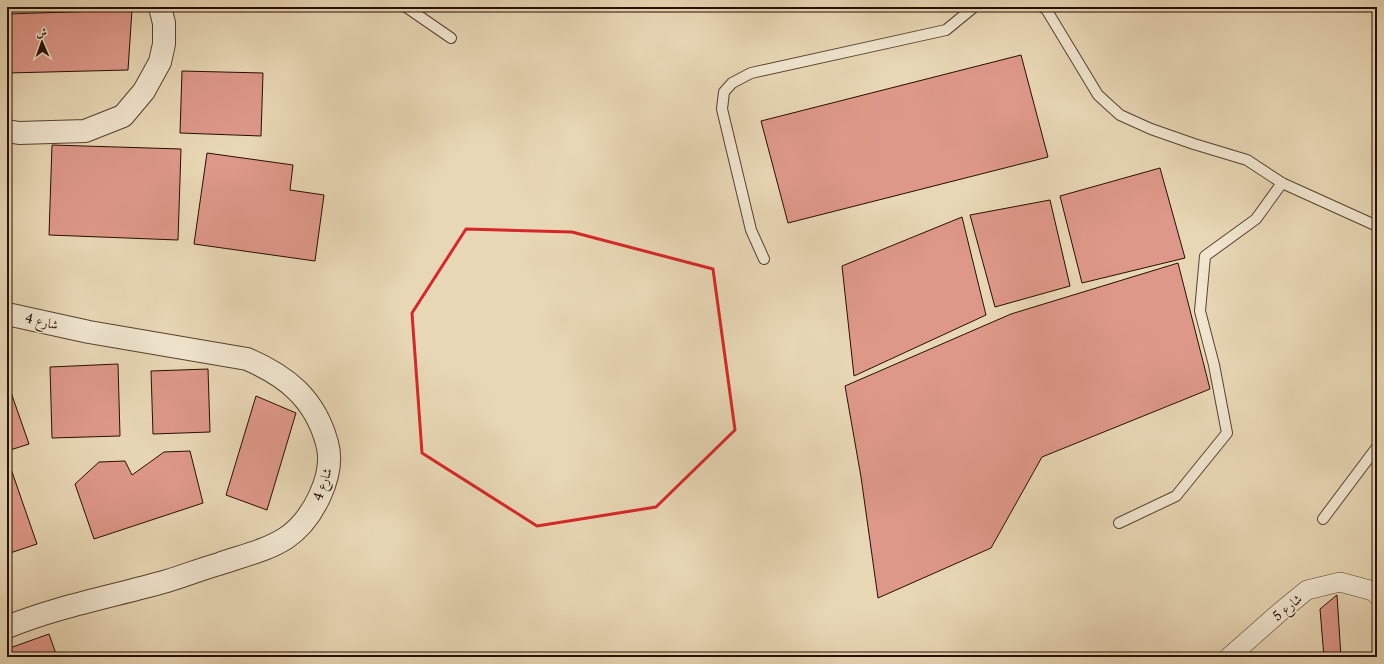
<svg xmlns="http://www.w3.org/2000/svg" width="1384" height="664" font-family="'Libre Caslon Text',Amiri,serif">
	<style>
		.building { fill: #de9889; stroke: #270f00 }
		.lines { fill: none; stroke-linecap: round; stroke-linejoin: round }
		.service-casing { stroke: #57412d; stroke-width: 12 }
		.minor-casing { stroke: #57412d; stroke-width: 20 }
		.tertiary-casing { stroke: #57412d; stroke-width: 24 }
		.service { stroke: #f0e5cf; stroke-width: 10 }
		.minor { stroke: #f0e5cf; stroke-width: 19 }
		.tertiary { stroke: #f0e5cf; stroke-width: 22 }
		.marked { fill: none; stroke: #d62828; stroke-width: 3; stroke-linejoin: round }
		.labels { text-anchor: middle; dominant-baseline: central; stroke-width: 3; stroke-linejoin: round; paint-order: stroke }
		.street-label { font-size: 13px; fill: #270f00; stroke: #f0e5cf }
	</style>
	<rect width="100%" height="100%" fill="#e8d7b5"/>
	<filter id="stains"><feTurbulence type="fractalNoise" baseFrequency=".005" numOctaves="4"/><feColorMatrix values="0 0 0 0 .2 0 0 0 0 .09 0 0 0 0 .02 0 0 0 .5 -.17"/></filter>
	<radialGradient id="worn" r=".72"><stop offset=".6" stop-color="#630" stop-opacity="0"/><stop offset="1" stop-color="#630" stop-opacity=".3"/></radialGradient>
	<!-- building -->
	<path class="building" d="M132,10L128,70L7,73V14Z
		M1021,55L1048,157L788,223L761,121Z
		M182,71L263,73L261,136L180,133Z
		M52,145L181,149L178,240L49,235Z
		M207,153L293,165L290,190L324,195L315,261L194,244Z
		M1160,168L1185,258L1082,283L1060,196Z
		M1050,200L1070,286L995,307L970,215Z
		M962,217L986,315L854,376L842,266Z
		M1178,263L1210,389L1042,457L991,548L878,598L861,477L845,386L1011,314Z
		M118,364L120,436L52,438L50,367Z
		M208,369L210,432L153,434L151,371Z
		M7,381L29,444L7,451Z
		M256,396L296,413L267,510L226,495Z
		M190,451L203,503L94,539L75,484L99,462L125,461L132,475L164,452Z
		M11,469L37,544L7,554V470Z
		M1337,595L1341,657H1324L1320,609Z
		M49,634L57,657H7V649Z"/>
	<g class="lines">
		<defs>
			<path id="service" d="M406,7L451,38
				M1042,7L1046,9L1098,95L1120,115L1151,129L1194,144L1247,160L1282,183L1256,219L1205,256L1200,311L1214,365L1227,433L1176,496L1119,523
				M1282,183L1377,226
				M764,259L751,230L722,109L724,92L732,83L751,73L946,30L974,7
				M1323,519L1377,447"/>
			<path id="minor" d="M1229,657L1280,612L1307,590L1340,582L1373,591L1377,595"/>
			<path id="tertiary" d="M7,131L19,133L85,131L123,116L144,91L160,62L164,44V23L160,7
				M7,314L89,332L247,359C287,376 315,399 327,443C336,474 313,520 286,538C266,551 241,556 219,564C201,569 184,576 167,581C114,596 59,606 7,627"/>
		</defs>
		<!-- service casing -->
		<use href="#service" class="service-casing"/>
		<!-- minor casing -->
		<use href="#minor" class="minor-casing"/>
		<!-- tertiary casing -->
		<use href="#tertiary" class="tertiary-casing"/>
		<!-- service -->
		<use href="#service" class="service"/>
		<!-- minor -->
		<use href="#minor" class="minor"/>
		<!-- tertiary -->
		<use href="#tertiary" class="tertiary"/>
	</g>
	<!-- marked area -->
	<path class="marked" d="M466,229L572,232L713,269L735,430L656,507L537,526L422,453L412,313Z"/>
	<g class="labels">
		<!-- street labels -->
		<g class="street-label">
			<text transform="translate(42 321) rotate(13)">شارع 4</text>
			<text transform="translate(322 484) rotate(-71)">شارع 4</text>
			<text transform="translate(1287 607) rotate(-40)">شارع 5</text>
		</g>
	</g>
	<!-- margin -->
	<rect width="1384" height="664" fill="none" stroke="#e8d7b5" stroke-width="24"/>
	<rect x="8" y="8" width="1368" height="648" fill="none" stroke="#270f00" stroke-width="2"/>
	<rect x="12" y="12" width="1360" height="640" fill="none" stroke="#270f00"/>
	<!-- north arrow -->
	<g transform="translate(42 42) rotate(358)" stroke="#f0e5cf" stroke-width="3" paint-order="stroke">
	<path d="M0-3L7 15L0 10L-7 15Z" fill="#270f00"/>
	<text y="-6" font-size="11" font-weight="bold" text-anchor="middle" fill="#270f00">ش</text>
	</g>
	<rect width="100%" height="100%" filter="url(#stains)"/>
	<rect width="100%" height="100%" fill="url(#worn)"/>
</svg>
